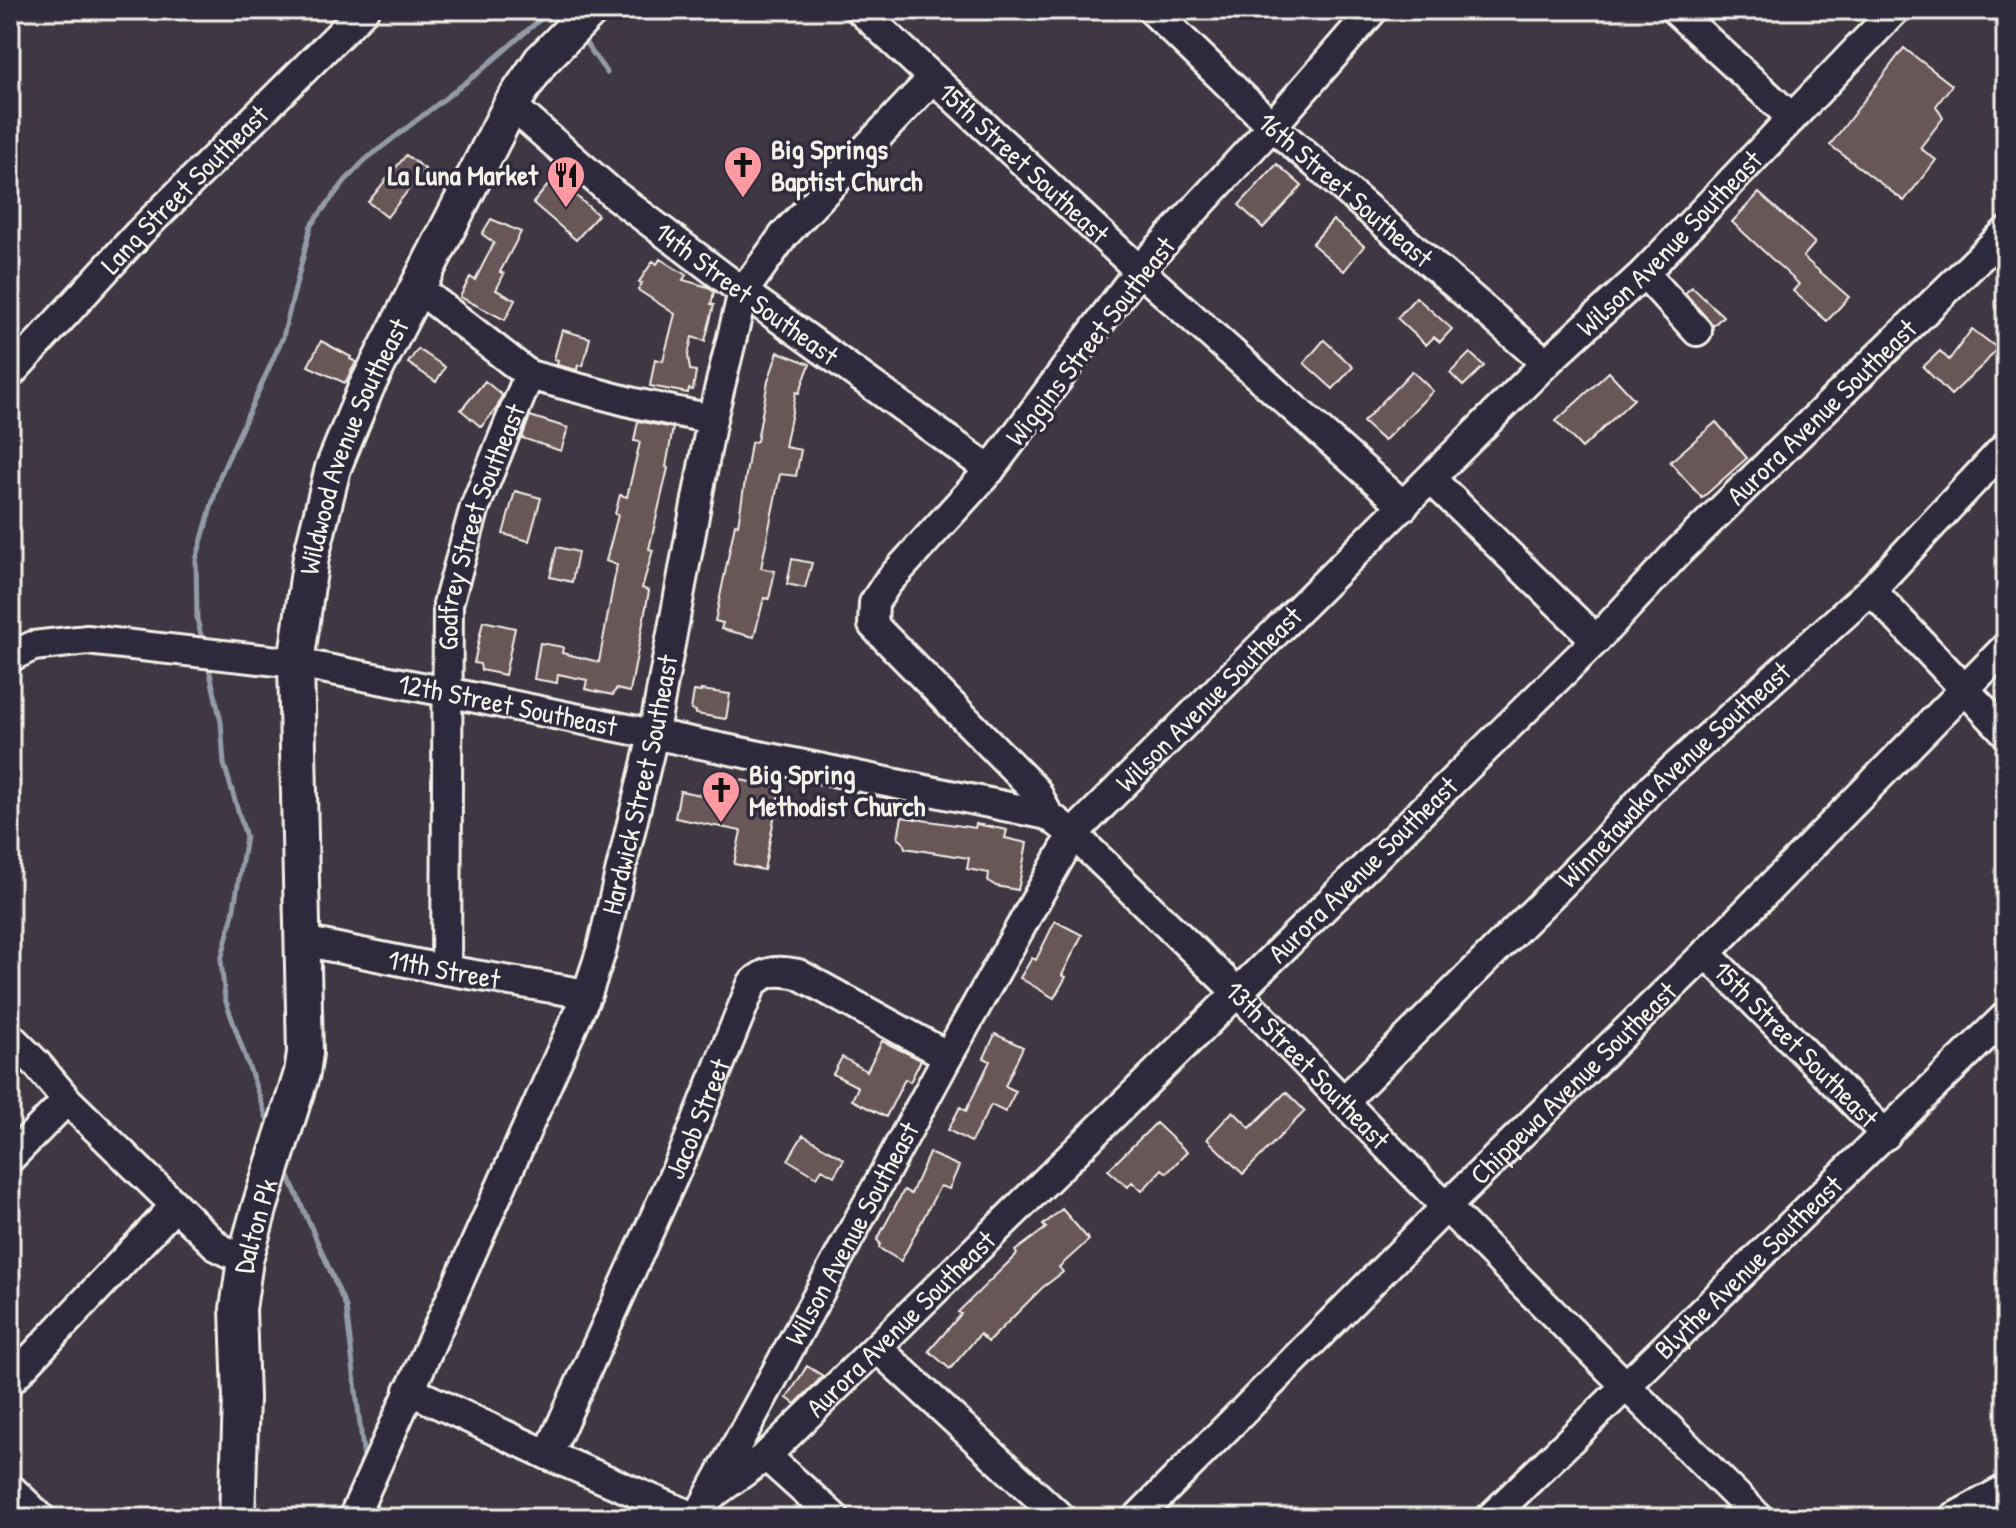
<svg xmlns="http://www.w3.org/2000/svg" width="2016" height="1528" font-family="'Patrick Hand',sans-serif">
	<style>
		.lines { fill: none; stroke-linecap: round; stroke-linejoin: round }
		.stream { stroke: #929ca7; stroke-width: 5 }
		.building { fill: #695657; stroke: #f4f1e8; stroke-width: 2 }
		.minor-casing { stroke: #f4f1e8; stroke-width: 34 }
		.major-casing { stroke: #f4f1e8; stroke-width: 40 }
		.minor { stroke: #2f2a3d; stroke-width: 28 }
		.major { stroke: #2f2a3d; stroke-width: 34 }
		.labels { text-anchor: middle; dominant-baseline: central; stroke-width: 7; stroke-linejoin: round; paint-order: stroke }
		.poi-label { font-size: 28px; font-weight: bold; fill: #f4f1e8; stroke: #2f2a3d; text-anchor: start }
		.street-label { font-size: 28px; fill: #f4f1e8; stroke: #2f2a3d }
	</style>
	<rect width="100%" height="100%" fill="#403745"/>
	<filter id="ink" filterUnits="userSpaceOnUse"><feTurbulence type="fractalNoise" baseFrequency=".0125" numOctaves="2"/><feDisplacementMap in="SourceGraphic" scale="16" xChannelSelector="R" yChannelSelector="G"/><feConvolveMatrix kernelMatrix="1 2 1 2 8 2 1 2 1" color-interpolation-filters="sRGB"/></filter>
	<g filter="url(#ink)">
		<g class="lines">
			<!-- stream -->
			<path class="stream" d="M582,38L607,73
				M203,643L197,619L196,560L220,476L283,337L311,225L345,181L365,160L478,73L551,10
				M208,664L221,722L224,764L246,837L233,914L221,960L225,999L270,1127
				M286,1170L346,1307L365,1467
				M374,1499L380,1518"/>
		</g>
		<!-- building -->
		<path class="building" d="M1904,48L1952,85L1936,106L1943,118L1920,148L1936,160L1904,201L1830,145Z
			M406,155L425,169L387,217L368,202Z
			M1277,164L1302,186L1263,228L1239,205Z
			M555,177L598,215L576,240L533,203Z
			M1759,193L1815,243L1803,257L1849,297L1827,321L1793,291L1799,284L1732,222Z
			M491,219L521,232L500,272L504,274L496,290L515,300L505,320L460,297L470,277L475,280L494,243L482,234Z
			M1333,220L1364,246L1344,271L1312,244Z
			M660,259L686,275L683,280L708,287L714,292L711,304L714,305L705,341L692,337L688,355L690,370L696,371L693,390L689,389L688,393L650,386L655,359L663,361L675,314L638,290L642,283L639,282L653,261L657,264Z
			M1692,287L1723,316L1713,326L1685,293Z
			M1416,297L1452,329L1440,342L1434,337L1426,345L1397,318Z
			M1972,329L1997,348L1985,363L1951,395L1923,367L1940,351L1949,360Z
			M562,330L590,338L583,366L578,365L577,370L557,365L558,360L554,359Z
			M1324,340L1353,367L1333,389L1304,363Z
			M321,341L351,357L350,359L356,362L345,383L308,366Z
			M418,349L445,367L436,382L408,363Z
			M778,352L810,364L799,393L796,392L785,447L801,450L796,476L780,474L761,568L775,571L769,599L764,598L754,637L721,629L723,623L715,621L735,524L738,525L751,443L757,441L768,381Z
			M1470,353L1484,366L1463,386L1450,373Z
			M1412,371L1433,391L1384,441L1363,422Z
			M1609,372L1634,399L1582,448L1556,421Z
			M485,381L502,395L497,408L481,427L461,410Z
			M530,416L568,428L561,451L522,438Z
			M638,421L673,428L666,467L668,468L649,549L653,550L642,588L649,591L630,692L616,689L613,695L585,689L587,680L558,674L557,683L534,679L540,643L563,647L562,653L599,662L617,565L606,561L618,515L615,514L620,495L627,497L640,442L634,441Z
			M1716,422L1747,458L1702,498L1670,462Z
			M515,491L541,498L529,541L503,534Z
			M557,547L578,552L572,582L550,577Z
			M792,559L812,563L805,588L787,584Z
			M483,621L515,628L505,675L481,670L480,664L474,663Z
			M701,690L730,694L726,719L696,714V711L691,710L694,691L701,692Z
			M721,776L780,788L764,870L734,864L741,831L675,818L680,791L717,798Z
			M902,817L975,828L976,824L1007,830L1005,838L1027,843L1018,890L996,886L988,881L989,873L967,869L969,858L905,848L903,842L898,838Z
			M1055,921L1082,935L1062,975L1066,977L1054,998L1020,978L1032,958L1036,960Z
			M995,1034L1023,1047L1005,1086L1016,1091L1005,1112L991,1105L971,1142L948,1130L960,1107L966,1111L990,1061L984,1058Z
			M882,1041L921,1060L910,1082L905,1079L886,1117L852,1100L858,1087L833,1074L842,1057L867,1071Z
			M1286,1092L1305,1111L1243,1174L1207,1139L1233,1111L1250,1128Z
			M1156,1123L1187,1152L1167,1173L1162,1169L1142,1191L1132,1182L1128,1187L1108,1170Z
			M803,1135L844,1159L834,1176L822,1169L817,1177L788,1160Z
			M929,1153L959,1166L949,1189L940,1186L901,1261L879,1248L880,1243L877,1240L904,1190L911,1194Z
			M1062,1209L1089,1240L1059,1267L1063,1272L1042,1288L988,1342L980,1334L950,1369L929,1351L961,1314L958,1312L1017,1254L1015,1251L1046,1228L1043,1225Z
			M807,1366L823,1376L795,1404L787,1398Z"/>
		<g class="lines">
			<defs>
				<g id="minor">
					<path id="s1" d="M860,10L1139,270L1404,506"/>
					<path id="s2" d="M1152,10L1272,126L1546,363"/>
					<path id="s3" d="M1373,10L1272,126L1139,270L990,470L887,583L874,603L873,625L1036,791L1048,815L1073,834L1239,994L1446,1207L1759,1518"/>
					<path d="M1675,10L1792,118"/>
					<path id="s4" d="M511,105L612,193L743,292L990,470"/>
					<path d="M1644,273L1697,331"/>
					<path d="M419,289L529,375L634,403L712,419"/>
					<path id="s5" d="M10,374L139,233L364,10"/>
					<path d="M1431,479L1596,640"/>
					<path d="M1871,590L2006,733"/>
					<path id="s6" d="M10,657L33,646L87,640L296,663L447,692L1048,815"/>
					<path id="s7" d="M303,941L446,970L587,994"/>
					<path id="s8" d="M1706,953L1886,1135"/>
					<path id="s9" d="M446,970L448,604L475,507L529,375"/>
					<path d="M10,1037L36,1063L67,1100L218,1247L245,1260"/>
					<path id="s10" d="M1343,1102L1598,848L1650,790L1871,590L2006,446"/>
					<path d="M10,1158L67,1100"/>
					<path d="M877,1348L1061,1518"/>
					<path d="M10,1381L175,1206"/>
					<path d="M409,1390L548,1455L696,1518"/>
					<path id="s11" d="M548,1455L683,1155L752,984C766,970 778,970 798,974L948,1056"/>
					<path d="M766,1456L835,1518"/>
					<path d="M10,1488L41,1518"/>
					<path id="s12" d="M713,1494L766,1456L1596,640L1678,552L2006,232"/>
					<path id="s13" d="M353,1518L587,994L601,952L653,736L712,419L743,292L784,235L933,78"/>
					<path id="s14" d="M697,1518L948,1056L1073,834L1546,363L1644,273L1895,10"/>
					<path id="s15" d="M1137,1518L1446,1207L1706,953L2006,647"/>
					<path id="s16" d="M1490,1518L2006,1016"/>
					<path d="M1953,1518L2006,1489"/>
				</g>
				<g id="major">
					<path id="s17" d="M237,1518L241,1398L238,1309L245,1260L260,1206L302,1073L305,1053L296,663L311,557L333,468L366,388L511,105L541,61L591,10"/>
				</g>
			</defs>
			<!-- minor casing -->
			<use href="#minor" class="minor-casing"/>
			<!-- major casing -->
			<use href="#major" class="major-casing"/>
			<!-- minor -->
			<use href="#minor" class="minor"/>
			<!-- major -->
			<use href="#major" class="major"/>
		</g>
	</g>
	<!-- icons -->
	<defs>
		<symbol id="church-pin" viewBox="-11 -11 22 30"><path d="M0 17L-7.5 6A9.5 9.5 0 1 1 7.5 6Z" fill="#ff9aa2" stroke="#2f2a3d"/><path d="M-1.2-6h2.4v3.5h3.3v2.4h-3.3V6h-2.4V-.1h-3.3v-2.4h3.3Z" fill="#111"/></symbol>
		<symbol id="restaurant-pin" viewBox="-11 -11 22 30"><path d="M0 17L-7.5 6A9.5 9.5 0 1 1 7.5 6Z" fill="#ff9aa2" stroke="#2f2a3d"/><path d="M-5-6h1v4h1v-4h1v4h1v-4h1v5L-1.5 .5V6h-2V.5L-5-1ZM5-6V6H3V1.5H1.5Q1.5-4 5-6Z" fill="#111"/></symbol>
	</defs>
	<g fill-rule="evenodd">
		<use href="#church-pin" x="721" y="143" width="44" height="60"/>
		<use href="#restaurant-pin" x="544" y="153" width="44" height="60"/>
		<use href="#church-pin" x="699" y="768" width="44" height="60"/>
	</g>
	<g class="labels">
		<!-- poi labels -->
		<g class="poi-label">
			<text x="771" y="149">Big Springs<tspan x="771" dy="32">Baptist Church</tspan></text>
			<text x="538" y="175" text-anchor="end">La Luna Market</text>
			<text x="749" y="774">Big Spring<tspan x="749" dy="32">Methodist Church</tspan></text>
		</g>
		<!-- street labels -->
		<g class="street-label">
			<text stroke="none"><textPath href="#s1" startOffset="224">15th Street Southeast</textPath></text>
			<text stroke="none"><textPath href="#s2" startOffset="264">16th Street Southeast</textPath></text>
			<text stroke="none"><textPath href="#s5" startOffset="254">Lang Street Southeast</textPath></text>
			<text stroke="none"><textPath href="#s14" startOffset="1620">Wilson Avenue Southeast</textPath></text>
			<text stroke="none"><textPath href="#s4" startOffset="302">14th Street Southeast</textPath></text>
			<text transform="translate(1090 341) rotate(-52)">Wiggins Street Southeast</text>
			<text stroke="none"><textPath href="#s12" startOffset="1550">Aurora Avenue Southeast</textPath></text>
			<text stroke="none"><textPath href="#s17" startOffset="1090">Wildwood Avenue Southeast</textPath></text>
			<text stroke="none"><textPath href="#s9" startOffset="448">Godfrey Street Southeast</textPath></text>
			<text stroke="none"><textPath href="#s14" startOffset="972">Wilson Avenue Southeast</textPath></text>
			<text stroke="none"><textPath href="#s6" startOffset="506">12th Street Southeast</textPath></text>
			<text stroke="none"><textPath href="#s10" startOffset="466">Winnetawaka Avenue Southeast</textPath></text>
			<text stroke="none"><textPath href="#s13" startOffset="790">Hardwick Street Southeast</textPath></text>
			<text stroke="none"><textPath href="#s12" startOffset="902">Aurora Avenue Southeast</textPath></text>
			<text stroke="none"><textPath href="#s7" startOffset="144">11th Street</textPath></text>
			<text stroke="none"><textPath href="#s8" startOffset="128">15th Street Southeast</textPath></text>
			<text stroke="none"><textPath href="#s3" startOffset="1418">13th Street Southeast</textPath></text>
			<text stroke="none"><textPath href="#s15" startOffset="616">Chippewa Avenue Southeast</textPath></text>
			<text stroke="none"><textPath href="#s11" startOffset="368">Jacob Street</textPath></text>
			<text stroke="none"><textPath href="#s17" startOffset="294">Dalton Pk</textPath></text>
			<text stroke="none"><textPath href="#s14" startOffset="324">Wilson Avenue Southeast</textPath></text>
			<text stroke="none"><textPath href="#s16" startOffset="360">Blythe Avenue Southeast</textPath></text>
			<text stroke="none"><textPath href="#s12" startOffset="254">Aurora Avenue Southeast</textPath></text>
		</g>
	</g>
	<!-- margin -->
	<rect width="2016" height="1528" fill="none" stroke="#2f2a3d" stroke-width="40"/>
	<rect x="20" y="20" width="1976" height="1488" fill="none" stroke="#f4f1e8" stroke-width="3" filter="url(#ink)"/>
</svg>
